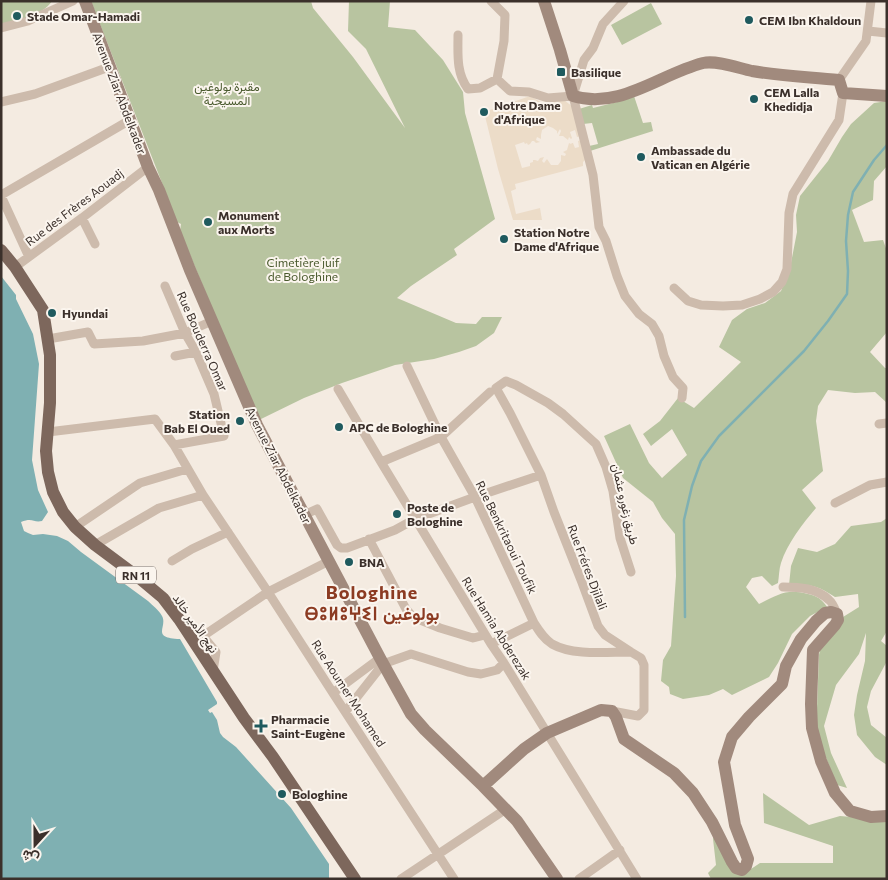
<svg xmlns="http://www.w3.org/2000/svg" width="888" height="880" font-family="Commissioner,Vazirmatn,'Noto Sans Tifinagh',sans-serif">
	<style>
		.green { fill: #b8c4a0 }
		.plaza { fill: #ecdcc8; fill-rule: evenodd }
		.water { fill: #7fb0b2 }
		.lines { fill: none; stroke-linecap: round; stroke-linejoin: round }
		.stream { stroke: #7fb0b2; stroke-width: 2.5 }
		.street { stroke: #cdbbac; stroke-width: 9 }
		.secondary { stroke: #a18a7d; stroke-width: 12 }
		.primary { stroke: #7d675c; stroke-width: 12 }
		.poi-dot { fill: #1f5a5e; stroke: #fbf5ee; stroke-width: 2 }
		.labels { text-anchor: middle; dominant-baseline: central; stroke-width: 4; stroke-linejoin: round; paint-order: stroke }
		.shield { fill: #fbf5ee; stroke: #756b66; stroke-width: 1 }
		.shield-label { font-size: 11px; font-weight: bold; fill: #3b302b }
		.poi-label { font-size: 12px; font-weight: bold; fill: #3b302b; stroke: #fbf5ee; text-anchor: start }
		.park-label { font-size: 12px; fill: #4a5a2e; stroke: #fbf5ee }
		.street-label { font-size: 12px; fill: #3b302b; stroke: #fbf5ee }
		.district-label { font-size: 18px; font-weight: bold; letter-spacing: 1px; fill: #8c3b22; stroke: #fbf5ee }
	</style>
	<rect width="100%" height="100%" fill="#f4ebe1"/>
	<!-- green -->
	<path class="green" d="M1,1H52C42,16 18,21 1,25Z
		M91,1H311L313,8L353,57L405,128L366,49L348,31L349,1H390L388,27L415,30L443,60L463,92L465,113L495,219L454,249L457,255L411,286L397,298L456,323L476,324L482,317H502L494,333L476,346L459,352L434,359L395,365L342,383L304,398L259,420L180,231L181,224L175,221L171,206Z
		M651,3L662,24L622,45L611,25Z
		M634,96L643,123L651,122L653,131L590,151L589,146L598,144L592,123L583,124L579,109L592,105L593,108L617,102Z
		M887,101V166L874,181L873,200L852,210L864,242L883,240L887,251V332L870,352L885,368H887V403L875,392L855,393L828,390L818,406L816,421L823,471L802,490L816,508C803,523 787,544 781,563C779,569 779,577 778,583L772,586L762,576L752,578L746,587L759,604C778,595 786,588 808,594C817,596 822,599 827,607L810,616L792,634L778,663L769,677L732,695L723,689L709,695L683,699L670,694L669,687L661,681L663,660L671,646L676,576L675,534L662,518L653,502L623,478L604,436L630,424L649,463L662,478L687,455L672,429L651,446L643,434L660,421L678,398L694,408L741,362L719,347L732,320L747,309L765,303L781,291L790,268L797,232L796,215L800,196L828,161L842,137L851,124L874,103Z
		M887,518V631L881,641L887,646V661L871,691L867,707L871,725L887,738V765L875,757L857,735L854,715L857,695L865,661L866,633L859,654L836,685L824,726L831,753L847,788L837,785L816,733L819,655L821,643L843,617L859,607L858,594L835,597C817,585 810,584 789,585L791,566L798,548L817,552L835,544L851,526L881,522Z
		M763,793L809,825L840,816L887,820V879H711L708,873L716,865L713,839L715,832L745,873L760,863H833V846L764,823Z"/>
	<!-- plaza -->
	<path class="plaza" d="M530,96L546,105L564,100L573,107L586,159L583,162V166L515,184L516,189L511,191L516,214L540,208L542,220H513L498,169L484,112ZM548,126L553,128L557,131V134L560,129L561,131L559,136H563L568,140L569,137L571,139L572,138L570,132L575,130L577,137L580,136L581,140L578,141L579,147L575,148L573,143H572L571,144L569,143L567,150L563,152L566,154L565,156L561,155V161L558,165H551L547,159L544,163L542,161L544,157L540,158L538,161L535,160H533V162L530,163V166L522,168L515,145L524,142L525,144L527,143L528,145L530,144L532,141H534L536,143L540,142L536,140L537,137L541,139V135L542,130Z"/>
	<!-- water -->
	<path class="water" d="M1,276L16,295V299L33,334L39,364L32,460L38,490L48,512L42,521C33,523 33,517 21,522L24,531L28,533L33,535L43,534L57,536L68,541L81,552L148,601C152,605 159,610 162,616C168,627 150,638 180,639L217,702V704L208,710L210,713L212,712L217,720L220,733L223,737L236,747L291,808L329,864V879H1Z"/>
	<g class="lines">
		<!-- stream -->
		<path class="stream" d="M685,617L684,520L692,486L701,461L719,436L804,351L828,321L847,294L848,271L846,241L848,215L853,192L874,160L887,145"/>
		<!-- street -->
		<path class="street" d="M491,1L505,15L504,41L497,79
			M1,28L28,21L73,1
			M868,31L887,33
			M458,35C458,54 456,73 468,89L480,88L497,79L510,91L529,92L548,98L573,96
			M839,80L866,41L871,1
			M573,96L593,175L599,227L606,241L617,276L625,296L639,314L652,324L659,336L664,356L673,377L683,388L682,398
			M573,96L584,60L593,48L603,24L624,1
			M1,102L35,94L109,67
			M1,195L130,120
			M1,196L29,257
			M82,218L95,244
			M15,267L82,218L148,167
			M674,288L688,301L701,305L723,306L742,305L760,299L773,292L782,282L787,269L789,213L793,194L839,120L843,93
			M48,339L88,332L94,344L143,341L185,333L212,321
			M175,356L196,352
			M407,366L441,437L475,497L534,623C539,631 544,639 552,644C573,656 607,652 630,652
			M338,389L381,462L491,644L504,663L637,879
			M879,424L887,423
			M48,432L155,419L174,445L224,436L214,394L196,352L185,333L165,286
			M174,445L203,495L268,592L333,693L454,879
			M381,462L441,437L490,392
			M835,503L870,485L887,482
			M304,515L317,509L337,545L341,548H347L395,530L415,519L475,497L541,475
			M75,527L140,483L187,469
			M369,539L406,609L413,617L440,628L473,638L485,635
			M95,545L159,508L203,495
			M172,561L192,549L228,532
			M783,587C799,587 817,588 829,600C833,603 835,609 837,614
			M491,644L534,623
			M213,671L216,652L203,636L268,592L329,561
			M333,693L380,658
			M346,711L383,664L411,654L468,672L481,674L497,670L504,663
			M612,711L638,716L644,710V665L641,658L631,652L605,635L598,626L581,580L554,512L541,475L510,413L496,388L506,381L516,385L548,403L563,414L596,444L606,467L613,491L620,538L631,572
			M401,879L506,809
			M579,879L620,850"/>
		<!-- secondary -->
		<path class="secondary" d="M85,1L148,167L159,190L190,270L257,425L380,658L411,714L425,730L483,786L517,821L557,879
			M544,1L560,50L573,96C620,110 660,74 703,63C717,60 738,68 752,71C780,76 810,77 839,80L843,93L887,96
			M483,786L524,749L547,733L601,710L612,711L616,717L624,739L674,773L693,793L712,822L732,862L736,868L742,870L746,866L748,859L735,825L724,762L732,737L749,717L782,684L786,666L801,639L816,621L825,613L831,612L837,614L838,620L835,625L813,650L811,704L812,728L821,761L835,793L850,811L871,817L887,816"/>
		<!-- primary -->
		<path class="primary" d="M1,250L15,267L43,310L50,355V403L46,451L48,472L53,492L63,512L75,527L95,545L138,577L163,598L179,619L244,718L273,757L355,879"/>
	</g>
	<!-- markers -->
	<g class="poi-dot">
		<circle cx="17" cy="16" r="5"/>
		<circle cx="749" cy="20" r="5"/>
		<rect x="556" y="67" width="10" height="10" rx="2.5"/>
		<circle cx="754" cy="99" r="5"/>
		<circle cx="484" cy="112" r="5"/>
		<circle cx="641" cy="157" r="5"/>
		<circle cx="208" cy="222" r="5"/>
		<circle cx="504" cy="239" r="5"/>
		<circle cx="52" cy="313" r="5"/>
		<circle cx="240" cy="421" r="5"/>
		<circle cx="339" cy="427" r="5"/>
		<circle cx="397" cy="514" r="5"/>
		<circle cx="349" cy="562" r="5"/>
		<path d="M258.5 718.5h5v5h5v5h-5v5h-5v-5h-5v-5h5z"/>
		<circle cx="282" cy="794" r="5"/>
	</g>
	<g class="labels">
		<!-- shield labels -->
		<rect class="shield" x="116" y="566.5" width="40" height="17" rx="4"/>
		<g class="shield-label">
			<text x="136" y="575">RN 11</text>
		</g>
		<!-- poi labels -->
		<g class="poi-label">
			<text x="27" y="16">Stade Omar-Hamadi</text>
			<text x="759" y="20">CEM Ibn Khaldoun</text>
			<text x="571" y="72">Basilique</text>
			<text x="764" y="92">CEM Lalla<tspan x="764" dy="14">Khedidja</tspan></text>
			<text x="494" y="105">Notre Dame<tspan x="494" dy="14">d'Afrique</tspan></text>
			<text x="651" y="150">Ambassade du<tspan x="651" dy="14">Vatican en Algérie</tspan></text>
			<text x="218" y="215">Monument<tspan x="218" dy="14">aux Morts</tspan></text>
			<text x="514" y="232">Station Notre<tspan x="514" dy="14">Dame d'Afrique</tspan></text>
			<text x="62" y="313">Hyundai</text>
			<text x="230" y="414" text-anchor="end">Station<tspan x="230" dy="14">Bab El Oued</tspan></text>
			<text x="349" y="427">APC de Bologhine</text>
			<text x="407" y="507">Poste de<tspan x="407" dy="14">Bologhine</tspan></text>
			<text x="359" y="562">BNA</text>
			<text x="271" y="719">Pharmacie<tspan x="271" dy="14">Saint-Eugène</tspan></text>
			<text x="292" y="794">Bologhine</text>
		</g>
		<!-- park labels -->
		<g class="park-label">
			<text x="227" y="86">مقبرة بولوغين<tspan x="227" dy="14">المسيحية</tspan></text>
			<text x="303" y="262">Cimetière juif<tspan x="303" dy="14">de Bologhine</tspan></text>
		</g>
		<!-- street labels -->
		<g class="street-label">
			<text transform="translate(120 93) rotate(69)">Avenue Ziar Abdelkader</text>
			<text transform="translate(74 207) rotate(-37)">Rue des Frères Aouadj</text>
			<text transform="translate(203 341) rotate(66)">Rue Bouderra Omar</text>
			<text transform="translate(279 465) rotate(63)">Avenue Ziar Abdelkader</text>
			<text transform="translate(626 504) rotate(77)">طريق زغورو عثمان</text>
			<text transform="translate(507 537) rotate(64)">Rue Benkritaoui Toufik</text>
			<text transform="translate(588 567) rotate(69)">Rue Fréres Djilali</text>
			<text transform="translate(196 623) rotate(55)">نهج الأمير خالد</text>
			<text transform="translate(497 628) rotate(58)">Rue Hamia Abderezak</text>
			<text transform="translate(349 693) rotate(57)">Rue Aoumer Mohamed</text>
		</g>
		<!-- district labels -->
		<g class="district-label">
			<text x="372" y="592">Bologhine<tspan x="372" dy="21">ⴱⵓⵍⵓⵖⵉⵏ بولوغين</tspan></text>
		</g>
	</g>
	<!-- border -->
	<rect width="888" height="880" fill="none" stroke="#3b302b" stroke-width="5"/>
	<!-- north arrow -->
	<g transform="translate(35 845) rotate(201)" stroke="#fbf5ee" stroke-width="4" paint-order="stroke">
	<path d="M0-4L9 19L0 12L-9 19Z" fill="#3b302b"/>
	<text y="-8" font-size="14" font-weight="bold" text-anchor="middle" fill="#3b302b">ش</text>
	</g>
</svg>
